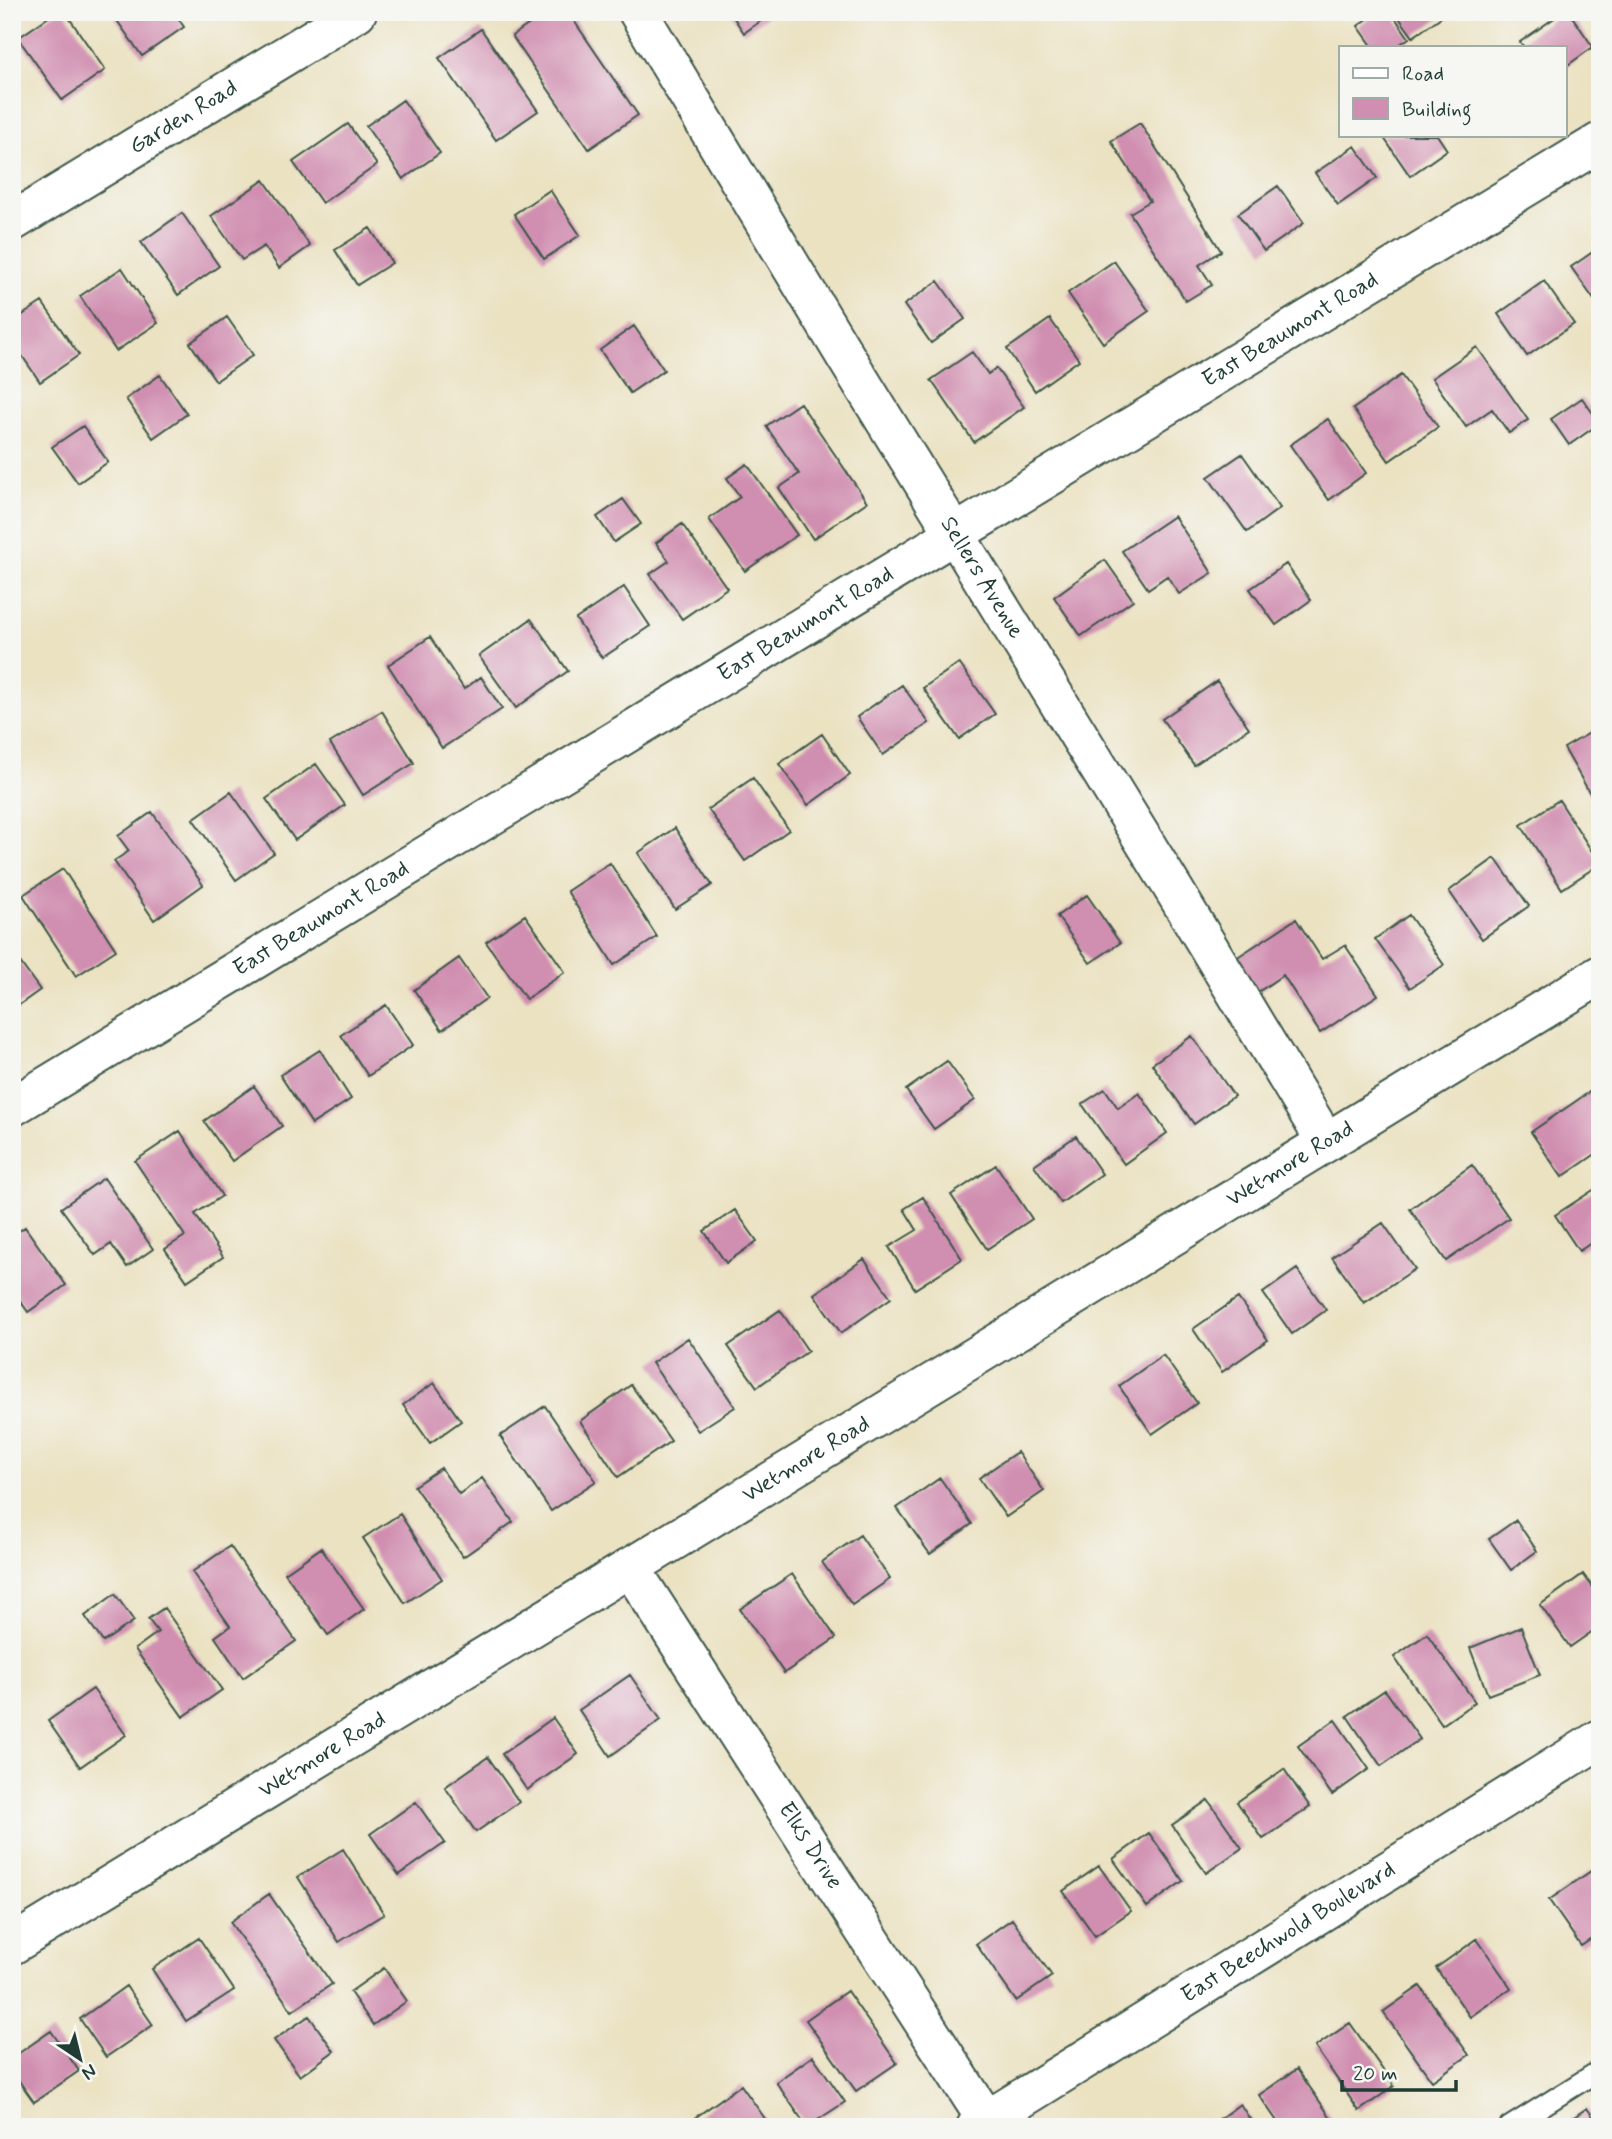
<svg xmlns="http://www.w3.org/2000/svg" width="1612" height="2139" font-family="Mynerve,sans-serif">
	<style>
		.building { fill: #d08eb0 }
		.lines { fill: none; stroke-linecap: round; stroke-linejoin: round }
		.lane-casing { stroke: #3e5649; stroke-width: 23 }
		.street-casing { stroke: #3e5649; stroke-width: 42 }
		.lane { stroke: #fff; stroke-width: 19 }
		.street { stroke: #fff; stroke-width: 38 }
		.labels { text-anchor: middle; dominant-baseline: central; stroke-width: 5; stroke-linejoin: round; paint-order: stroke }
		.street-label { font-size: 23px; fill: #1f3d34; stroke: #f6f6f2 }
	</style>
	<rect width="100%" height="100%" fill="#f6f6f2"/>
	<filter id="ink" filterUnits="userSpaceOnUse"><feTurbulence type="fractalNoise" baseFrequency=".0143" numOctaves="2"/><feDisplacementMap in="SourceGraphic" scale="14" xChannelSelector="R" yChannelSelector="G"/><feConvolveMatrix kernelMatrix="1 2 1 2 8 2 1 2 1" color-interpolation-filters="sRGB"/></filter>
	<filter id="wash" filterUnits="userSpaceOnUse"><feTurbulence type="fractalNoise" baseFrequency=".00686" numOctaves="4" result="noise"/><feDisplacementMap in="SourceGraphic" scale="28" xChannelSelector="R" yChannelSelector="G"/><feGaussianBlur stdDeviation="1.57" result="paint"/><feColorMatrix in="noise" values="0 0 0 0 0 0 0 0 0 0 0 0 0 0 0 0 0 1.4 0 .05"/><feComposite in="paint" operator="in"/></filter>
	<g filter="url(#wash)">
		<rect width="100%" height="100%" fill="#ebe2c2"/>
		<g id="blocks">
			<!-- building -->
			<path class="building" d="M56,12H65L105,70L62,100L18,38Z
				M111,12H174L184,27L142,56Z
				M547,12H568L638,115L589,149L512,36Z
				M730,12H773L744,33Z
				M1377,12H1391L1409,38L1396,47H1373L1358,26Z
				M1395,12H1438L1441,17L1413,37Z
				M1563,12H1569L1593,47L1565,67V47H1524L1520,42Z
				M481,29L538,111L496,140L439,58Z
				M403,100L440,153L403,179L366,126Z
				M12,102L21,118L12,122Z
				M1140,123L1221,251L1199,265L1212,285L1186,301L1130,213L1150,201L1111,141Z
				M348,124L377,165L322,203L293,162Z
				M1382,135H1437L1447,150L1410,176Z
				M1355,146L1377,178L1338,205L1315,173Z
				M264,180L310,246L279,268L264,246L242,260L211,216Z
				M1278,186L1304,223L1264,251L1238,214Z
				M550,190L580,235L544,259L514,214Z
				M182,213L219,266L178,295L141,242Z
				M370,228L392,263L357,285L335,250Z
				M1600,247V308L1571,267Z
				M1114,261L1149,311L1103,343L1068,293Z
				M122,268L158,323L116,351L80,296Z
				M938,281L965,319L931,343L904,305Z
				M1544,281L1574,324L1527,356L1498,314Z
				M42,302L79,355L40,382L12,341V322Z
				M227,317L253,355L216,381L190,343Z
				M1050,319L1079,360L1035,391L1007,349Z
				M634,326L664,370L630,393L600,350Z
				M1477,347L1528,420L1509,433L1492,409L1466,427L1432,378Z
				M972,352L988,374L996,368L1024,407L974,442L931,380Z
				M160,375L187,414L153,438L126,399Z
				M1401,375L1438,427L1389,461L1353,409Z
				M1582,398L1600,423L1569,445L1551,419Z
				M800,403L867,502L813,539L779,488L799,474L766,426Z
				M1328,419L1366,473L1329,500L1290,445Z
				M83,426L108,462L78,483L52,447Z
				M1242,454L1280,508L1247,532L1208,477Z
				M747,464L797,535L745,571L709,519L740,497L727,478Z
				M623,499L641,524L614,542L597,517Z
				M1174,516L1212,573L1179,594L1167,576L1148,589L1122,551Z
				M682,524L727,588L682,619L650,574L669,561L656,543Z
				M1105,560L1133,600L1081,636L1054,597Z
				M1286,564L1311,600L1276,625L1250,589Z
				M624,587L650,626L602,658L576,619Z
				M531,619L568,671L516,708L479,656Z
				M430,637L464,689L481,677L502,709L442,748L388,665Z
				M959,663L995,714L959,739L923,688Z
				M1217,681L1249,728L1194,765L1162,719Z
				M902,685L929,723L883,755L857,717Z
				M382,711L414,763L363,795L330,743Z
				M1600,727V811L1564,748Z
				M822,734L850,775L808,805L779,764Z
				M316,764L345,805L295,840L266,799Z
				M753,778L789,830L745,861L708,809Z
				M231,792L274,853L236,880L193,819Z
				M1559,800L1600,864L1562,889L1521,825Z
				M152,812L203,885L154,920L114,861L129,851L118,836Z
				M675,828L712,885L675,909L638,853Z
				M1495,858L1529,906L1482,939L1449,891Z
				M610,863L657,937L614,965L567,891Z
				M63,869L116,950L76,976L23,895Z
				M1087,895L1120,943L1090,963L1057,916Z
				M525,915L565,972L526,999L486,942Z
				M1409,915L1444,965L1410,988L1375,939Z
				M1296,919L1322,959L1345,945L1378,995L1320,1033L1283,975L1258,992L1236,958Z
				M12,951L40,990L12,1010Z
				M459,958L487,998L442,1030L414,990Z
				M386,1005L413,1045L368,1076L341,1035Z
				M1192,1036L1234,1096L1194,1124L1152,1064Z
				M320,1050L351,1099L312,1124L280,1075Z
				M947,1061L975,1100L934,1129L906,1090Z
				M254,1086L282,1126L232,1161L204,1121Z
				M1598,1086L1600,1088V1151L1562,1177L1531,1132Z
				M1105,1089L1118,1108L1139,1093L1167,1133L1124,1164L1082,1104Z
				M180,1131L222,1196L195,1214L223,1257L187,1281L165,1249L185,1236L135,1161Z
				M1076,1136L1102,1174L1061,1203L1034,1165Z
				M996,1165L1032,1219L987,1249L951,1195Z
				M1472,1165L1509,1218L1446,1261L1410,1209Z
				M104,1178L153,1249L127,1267L111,1244L95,1255L61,1208Z
				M1598,1187L1600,1189V1237L1579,1251L1555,1215Z
				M923,1197L962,1259L915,1289L889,1247L917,1230L904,1209Z
				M735,1210L757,1241L726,1263L704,1231Z
				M1383,1223L1415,1269L1364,1303L1332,1257Z
				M25,1227L66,1285L28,1312L12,1289V1236Z
				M864,1259L891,1298L841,1333L814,1294Z
				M1297,1269L1326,1310L1292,1334L1263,1293Z
				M1238,1298L1268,1340L1222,1372L1193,1329Z
				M780,1310L808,1351L757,1387L728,1346Z
				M688,1338L735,1407L698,1431L652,1363Z
				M1163,1355L1197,1403L1152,1434L1119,1386Z
				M434,1383L461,1421L430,1443L403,1405Z
				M631,1385L671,1441L618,1477L580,1421Z
				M545,1406L596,1481L551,1511L500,1436Z
				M1017,1452L1044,1491L1006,1517L979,1478Z
				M441,1468L459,1494L482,1478L513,1522L463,1557L414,1486Z
				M940,1478L972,1524L930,1554L897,1508Z
				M400,1514L442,1579L405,1603L363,1538Z
				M1516,1520L1537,1551L1511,1570L1489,1539Z
				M860,1535L890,1579L852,1605L822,1562Z
				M230,1546L296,1641L243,1678L215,1637L230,1626L192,1572Z
				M321,1548L364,1609L328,1635L285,1573Z
				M792,1574L836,1638L784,1673L740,1609Z
				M1583,1574L1600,1597V1626L1570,1647L1540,1605Z
				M115,1594L134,1621L103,1642L85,1616Z
				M164,1608L222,1690L183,1717L135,1649L158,1632L148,1619Z
				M1521,1627L1540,1675L1488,1695L1470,1648Z
				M1427,1634L1475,1702L1442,1725L1394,1657Z
				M630,1675L661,1720L610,1756L579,1710Z
				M93,1689L126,1735L80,1767L48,1721Z
				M1385,1690L1420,1739L1381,1766L1347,1716Z
				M553,1718L578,1754L527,1790L502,1754Z
				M1335,1720L1369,1769L1332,1795L1298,1746Z
				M488,1757L519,1802L476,1832L445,1787Z
				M1284,1769L1310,1807L1263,1839L1237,1802Z
				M1208,1800L1242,1848L1206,1873L1172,1825Z
				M416,1802L445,1843L399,1875L370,1834Z
				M1149,1833L1183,1881L1147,1907L1113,1859Z
				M343,1849L384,1914L339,1942L298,1877Z
				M1099,1866L1131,1911L1095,1936L1063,1891Z
				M1591,1871L1600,1884V1933L1581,1946L1549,1900Z
				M269,1894L332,1984L292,2011L230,1922Z
				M1012,1919L1052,1976L1016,2001L976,1944Z
				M199,1938L234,1990L186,2021L152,1969Z
				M1477,1939L1511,1988L1470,2017L1436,1968Z
				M384,1968L407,2001L373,2025L350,1992Z
				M126,1986L153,2025L106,2057L80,2019Z
				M1420,1986L1469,2055L1432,2081L1383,2012Z
				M847,1991L897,2063L856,2091L806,2020Z
				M309,2016L334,2051L300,2076L274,2040Z
				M1350,2023L1394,2086L1359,2111L1315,2047Z
				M51,2031L79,2071L34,2102L12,2071V2058Z
				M813,2056L845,2102L807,2127L776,2082Z
				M1297,2069L1336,2125L1334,2127H1281L1259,2095Z
				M741,2085L771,2127H682Z
				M1240,2104L1255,2127H1208Z
				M1587,2108L1600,2127H1560Z"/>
		</g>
	</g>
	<g filter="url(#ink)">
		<use href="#blocks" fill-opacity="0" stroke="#3e5649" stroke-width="2"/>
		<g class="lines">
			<defs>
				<path id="lane" d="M1509,2127L1600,2070"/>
				<g id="street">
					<path id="s1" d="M638,12L847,359L1174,890L1326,1142"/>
					<path id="s2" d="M12,222L357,12"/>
					<path id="s3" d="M12,1107L1600,142"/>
					<path id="s4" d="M630,1567L991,2127"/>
					<path id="s5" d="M12,1945L1600,975"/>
					<path id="s6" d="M976,2127L1600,1739"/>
				</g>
			</defs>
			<!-- lane casing -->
			<use href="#lane" class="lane-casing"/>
			<!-- street casing -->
			<use href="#street" class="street-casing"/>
			<!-- lane -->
			<use href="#lane" class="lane"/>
			<!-- street -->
			<use href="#street" class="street"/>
		</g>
	</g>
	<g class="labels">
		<!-- street labels -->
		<g class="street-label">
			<text stroke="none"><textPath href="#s2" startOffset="201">Garden Road</textPath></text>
			<text stroke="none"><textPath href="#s3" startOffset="1496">East Beaumont Road</textPath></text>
			<text stroke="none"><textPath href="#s1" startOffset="662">Sellers Avenue</textPath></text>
			<text stroke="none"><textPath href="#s3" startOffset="929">East Beaumont Road</textPath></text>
			<text stroke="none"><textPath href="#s3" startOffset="362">East Beaumont Road</textPath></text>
			<text stroke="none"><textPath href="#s5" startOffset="1498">Wetmore Road</textPath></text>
			<text stroke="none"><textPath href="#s5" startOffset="931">Wetmore Road</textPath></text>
			<text stroke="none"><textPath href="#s5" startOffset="364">Wetmore Road</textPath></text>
			<text stroke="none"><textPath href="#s4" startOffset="332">Elks Drive</textPath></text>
			<text stroke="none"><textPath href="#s6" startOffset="368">East Beechwold Boulevard</textPath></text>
		</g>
	</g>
	<!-- margin -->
	<rect width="1612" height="2139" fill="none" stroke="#f6f6f2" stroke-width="42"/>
	<!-- legend -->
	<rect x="1339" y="46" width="228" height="91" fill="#f6f6f2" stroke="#a0aca6" stroke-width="2"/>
	<rect x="1353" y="68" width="35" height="10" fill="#ffffff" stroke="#a0aca6" stroke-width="2"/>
	<text x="1402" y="80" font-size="21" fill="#1f3d34">Road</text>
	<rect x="1353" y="98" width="35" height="21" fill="#d08eb0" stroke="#a0aca6" stroke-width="2"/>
	<text x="1402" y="116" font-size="21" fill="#1f3d34">Building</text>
	<!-- north arrow -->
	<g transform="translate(80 2059) rotate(145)" stroke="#f6f6f2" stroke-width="5" paint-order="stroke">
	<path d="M0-5L12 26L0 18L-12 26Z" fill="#1f3d34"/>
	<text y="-10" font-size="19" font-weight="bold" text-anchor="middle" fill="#1f3d34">N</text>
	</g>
	<!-- scale -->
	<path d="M1342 2080v10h114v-10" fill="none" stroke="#1f3d34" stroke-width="3.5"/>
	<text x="1353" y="2080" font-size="21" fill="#1f3d34" stroke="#f6f6f2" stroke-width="5" paint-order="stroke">20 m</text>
</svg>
